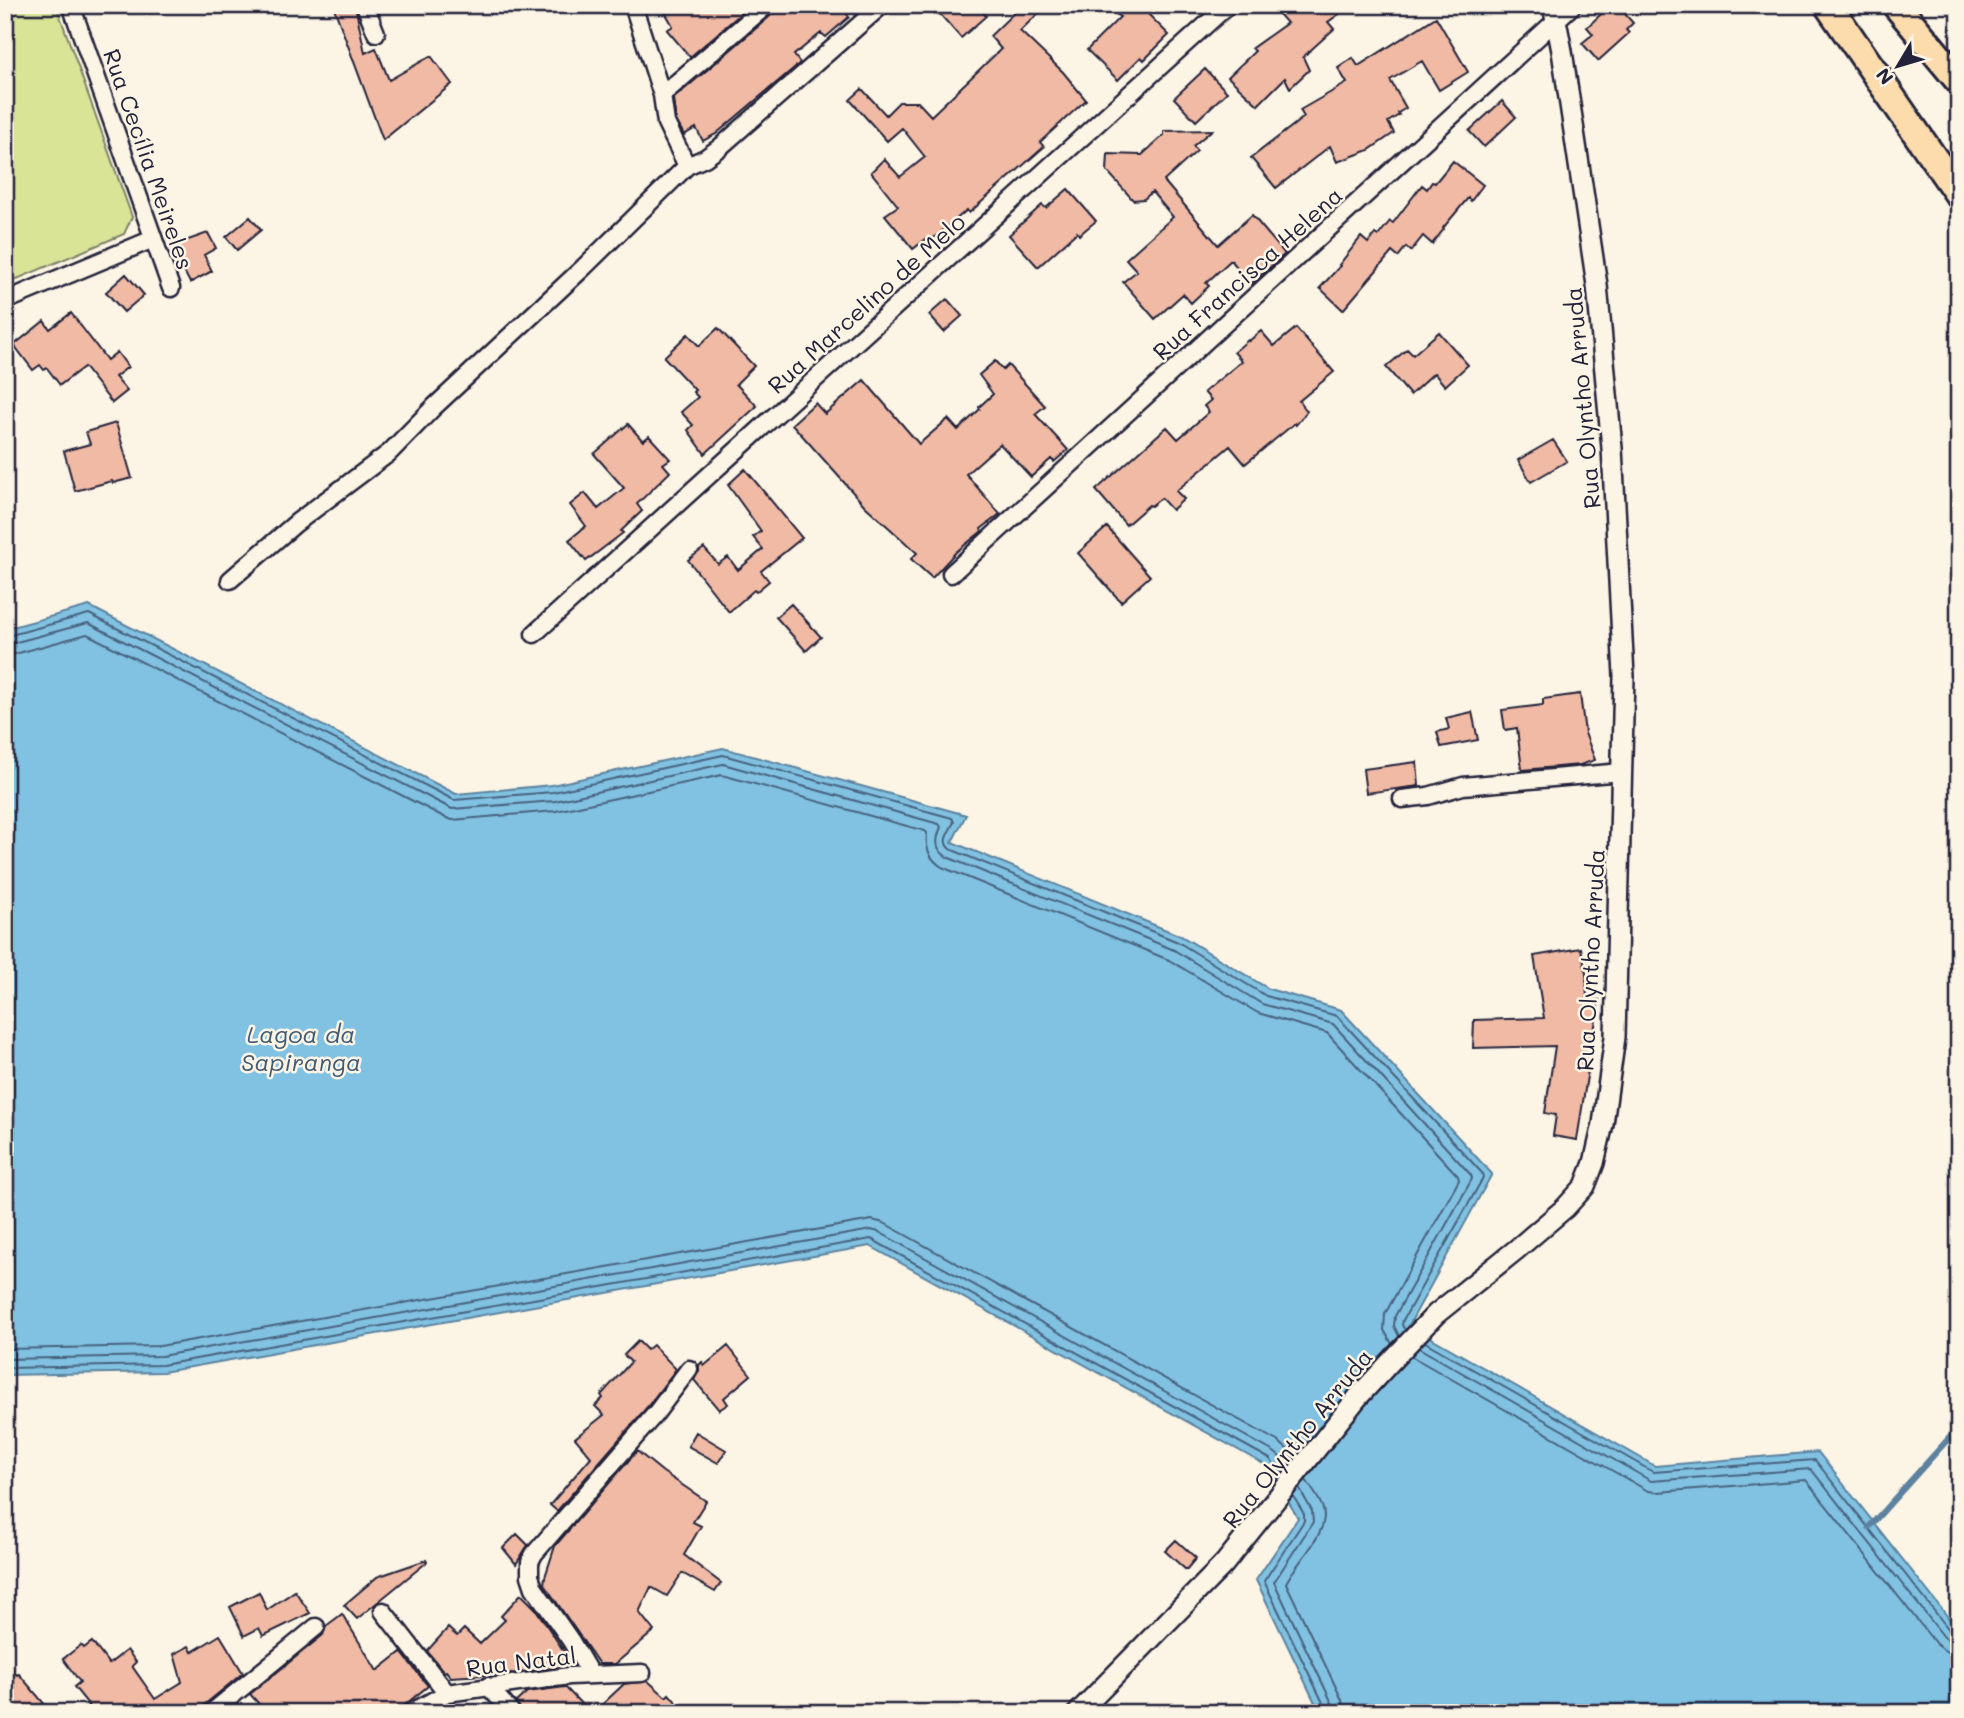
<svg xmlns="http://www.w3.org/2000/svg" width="1964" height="1718" font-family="Mali,sans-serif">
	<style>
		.green { fill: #d9e497; stroke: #7e8369; stroke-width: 2 }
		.water { fill: #81c2e2; stroke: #5b829f; stroke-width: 2 }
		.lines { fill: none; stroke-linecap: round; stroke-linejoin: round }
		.shore { stroke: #48627e; stroke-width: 2 }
		.stream { stroke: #5b829f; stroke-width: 6 }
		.building { fill: #f1baa5; stroke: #22223b; stroke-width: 2 }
		.minor-casing { stroke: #22223b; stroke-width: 21 }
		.tertiary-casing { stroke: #22223b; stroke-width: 24 }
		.trunk-casing { stroke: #22223b; stroke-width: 32 }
		.minor { stroke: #fcf5e5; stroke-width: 16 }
		.tertiary { stroke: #fcf5e5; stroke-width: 19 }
		.trunk { stroke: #fcdcac; stroke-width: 26 }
		.labels { text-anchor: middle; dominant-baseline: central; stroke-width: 5; stroke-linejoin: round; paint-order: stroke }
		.street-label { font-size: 23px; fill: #22223b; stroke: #fcf5e5 }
		.water-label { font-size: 24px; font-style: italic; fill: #435a75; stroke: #fcf5e5 }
	</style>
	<rect width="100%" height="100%" fill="#fcf5e5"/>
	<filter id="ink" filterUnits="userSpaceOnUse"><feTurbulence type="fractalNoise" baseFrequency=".0143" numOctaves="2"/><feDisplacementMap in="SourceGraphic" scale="14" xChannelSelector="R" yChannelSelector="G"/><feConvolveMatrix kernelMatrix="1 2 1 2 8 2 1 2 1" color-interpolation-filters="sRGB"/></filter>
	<g filter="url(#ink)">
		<!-- green -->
		<path class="green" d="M5,5H56L132,217L124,234L5,284Z"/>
		<!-- water -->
		<path class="water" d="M89,606L456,794L552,785L723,748L966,815L952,842L1181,936L1269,989L1341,1010L1492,1174L1409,1325L1655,1466L1818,1452L1959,1631V1713H1320L1256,1580L1298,1518L1267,1466L870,1246L163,1372L5,1375V626L9,628Z"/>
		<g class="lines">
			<!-- shore -->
			<path class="shore" d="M5,634L11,635L89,614L454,800L553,792L723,755L952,818L954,822C950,831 940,841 950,849L1178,942L1266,996L1337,1016L1482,1173L1483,1178L1403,1320L1402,1325L1405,1330
				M5,644L13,643L88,623L452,809L555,801L723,764L939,824L941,827C936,839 934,849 947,857L1174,950L1262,1004L1333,1024L1471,1175L1472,1179L1395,1316L1394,1326L1399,1336
				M5,654H15L87,634L444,817L452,820L556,811L722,775L925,831L927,833C925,848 929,859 942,867L1169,960L1258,1013L1327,1033L1458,1176L1459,1180L1385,1314L1384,1330L1392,1344
				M1425,1342L1653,1472L1815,1460L1950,1631L1959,1634
				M1419,1348L1651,1481L1811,1469L1944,1637L1951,1642L1959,1643
				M5,1349L160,1346L872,1220L884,1223L1279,1442L1287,1449L1294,1459
				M1411,1356L1648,1491L1658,1492L1806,1480L1936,1644L1947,1652L1959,1654
				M5,1359L161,1356L871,1230L879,1232L1274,1452L1279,1456L1287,1468
				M5,1368L162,1365L871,1239L1270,1459L1281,1475
				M1306,1480C1312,1489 1320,1499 1323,1509C1330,1533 1296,1562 1286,1583L1342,1700L1345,1713
				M1299,1488L1312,1511L1313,1522L1274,1582L1332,1703L1334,1713
				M1293,1496L1304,1514V1521L1264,1581L1325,1707V1713"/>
			<!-- stream -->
			<path class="stream" d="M1869,1527L1959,1427"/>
		</g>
		<!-- building -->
		<path class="building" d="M333,5H355L365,53L376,48L389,80L431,56L452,84L383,140Z
			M661,5H751L690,57L667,30L673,26Z
			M777,5H840L849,17L826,37L821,33L794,55L800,63L716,134L703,141L696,128L684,135L676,120L673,99L774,13Z
			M932,5H977L986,16L961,38Z
			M1022,5H1047L1020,31L1063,72L1086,100L1040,142L1044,147L969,213L967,210L929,242L926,239L913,249L885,215L898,206L871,172L884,159L900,177L925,157L902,128L887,141L850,100L862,89L886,115L899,102H918L931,116L1001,49L990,36Z
			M1126,5H1139L1169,35L1144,60L1141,57L1118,80L1087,50L1120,17L1117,15Z
			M1271,5H1352L1328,22L1334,29L1303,57L1309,70L1290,88L1285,78L1258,105L1228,77L1255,51L1252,48L1287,23Z
			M1611,5H1617L1633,23L1626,30L1629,33L1598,61L1582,43L1593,34L1587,27Z
			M1436,17L1468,72L1439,90L1422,61L1390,80L1406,108L1398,113L1399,115L1388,122L1394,133L1369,150L1337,162L1330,146L1276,188L1251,158L1304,117L1300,110L1347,83L1338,68L1353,58L1358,66Z
			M1205,69L1227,92L1196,121L1174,98Z
			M1502,101L1516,117L1484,147L1469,131Z
			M1212,130L1193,146L1197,151L1164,181L1218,245L1252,215L1285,254L1251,284L1231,260L1206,283L1209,286L1191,303L1183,294L1155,319L1123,282L1137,271L1126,259L1173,217L1152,192L1144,199L1133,200L1107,171L1108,154L1142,155L1164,135V131Z
			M1453,161L1483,185L1471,201L1468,198L1443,228L1444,229L1432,244L1423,236L1411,251L1406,247L1398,257L1392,252L1343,310L1320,288L1340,266L1339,265L1361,237L1368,243L1375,234L1378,236L1390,221L1393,223L1422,185L1427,189L1432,182L1435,183Z
			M1068,189L1096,221L1079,235L1077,232L1038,267L1009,235L1042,205L1046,208Z
			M250,217L261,230L237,250L226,237Z
			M208,233L216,248L204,255L212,271L190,283L171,246Z
			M126,274L144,295L124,312L106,292Z
			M947,299L962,316L944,332L929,315Z
			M71,313L107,360L117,352L128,367L115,377L127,391L112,403L84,367L60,385L47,368L44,370L40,365L33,370L14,345L44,321L50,329Z
			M718,328L754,366L736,384L757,406L705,454L688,430L693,425L681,412L698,397L693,392L695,390L664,357L688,334L699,346Z
			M1296,328L1334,372L1299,401L1307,411L1296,425L1295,423L1245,464L1230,446L1176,491L1184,499L1172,510L1161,498L1151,506L1149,505L1126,525L1096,490L1167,427L1178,439L1209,412L1204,406L1211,400L1204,392L1242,361L1234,352L1248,340L1249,341L1261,331L1274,346Z
			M1439,332L1468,365L1445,386L1434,373L1410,395L1386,367L1407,349L1413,355Z
			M995,361L1003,370L1008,365L1045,406L1035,414L1068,450L1054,462L1051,459L1031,477L1000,444L966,474L1000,514L981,529L982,531L981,532L956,552L932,578L911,559L917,553L865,506L792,424L815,403L825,414L864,380L919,444L948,419L958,430L980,409L979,407L993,394L979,375Z
			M116,423L132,478L113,483L112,481L75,491L64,451L90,444L86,432Z
			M628,424L643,441L649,436L670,459L663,464L670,472L637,504L642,511L621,531L623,533L586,561L569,540L586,526L570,505L585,493L598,509L624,488L594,454Z
			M1553,440L1567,461L1531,482L1518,460Z
			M745,469L802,538L761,571L769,581L756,592L754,590L729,612L688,560L704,548L718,564L728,557L738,570L763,549L753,537L761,531L728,485Z
			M1107,527L1150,576L1121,602L1078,553Z
			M791,604L821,637L806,651L776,617Z
			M1580,694L1585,733L1595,760L1580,765L1522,770L1517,728L1505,730L1502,710L1543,705V699Z
			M1472,712L1478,740L1441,747L1437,732L1449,729L1446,718Z
			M1417,762L1419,786L1366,793L1363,769Z
			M1581,948L1586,973L1587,1000H1599L1577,1140L1553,1136L1556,1115L1545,1113L1555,1046L1473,1048L1474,1020L1544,1018L1534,956Z
			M638,1341L647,1350L653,1345L676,1369L648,1406L557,1511L550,1505L591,1457L575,1438L604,1415L595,1406L603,1398L601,1395L631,1362L624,1355Z
			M728,1346L751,1375L724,1398L728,1404L719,1410L694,1380L699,1371V1365L702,1362L704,1366Z
			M696,1432L726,1450L718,1463L688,1446Z
			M637,1451L663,1472L706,1501L693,1522L701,1526L684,1555L721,1583L715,1592L682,1573L667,1596L651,1587L639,1612L654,1631L615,1664H599L544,1584L545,1577L555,1546Z
			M517,1534L528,1545L516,1564L503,1548Z
			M1176,1540L1196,1558L1186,1570L1165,1551Z
			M426,1560L427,1562L357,1619L344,1605L377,1577Z
			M295,1591L310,1613L263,1636L259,1628L244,1636L230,1607L259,1592L267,1610Z
			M521,1594L535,1608L571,1662L561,1667L516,1673L451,1677L446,1671L444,1672L427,1651L448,1628L457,1636L464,1629L480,1644L505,1620L501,1616Z
			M342,1614L377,1671L401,1652L428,1686L395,1713H267L250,1694L323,1635L326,1626Z
			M220,1635L243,1673L204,1705L201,1713H95L74,1687L80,1682L63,1659L81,1645L84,1648L92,1642L109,1664L127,1650L136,1662L132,1666L155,1699L182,1682L174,1654L189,1646L192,1652Z
			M5,1662L17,1675L19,1674L52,1713H5Z
			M648,1681L666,1697L669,1694L686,1713H593L624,1684Z
			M565,1687L590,1713H522L516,1702L527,1692Z"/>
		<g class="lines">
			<defs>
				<path id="minor" d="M71,5L171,288
					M365,5L376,33
					M633,5L662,95L666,123L687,166
					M662,95L767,5
					M5,301L153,239
					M951,574L1573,5
					M230,580L296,523L389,453L434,407L583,268L687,166L705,158L719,148L882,5
					M534,634L1228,5
					M1402,799L1428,796L1463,786L1622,772
					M383,1611L447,1693
					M591,1675L571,1641L534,1588L530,1576V1562L534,1554L656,1413L689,1369
					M488,1686L512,1713
					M211,1713L316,1627
					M410,1713L447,1693L569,1676L642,1673"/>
				<path id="tertiary" d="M1078,1713L1224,1564L1358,1397L1394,1358L1436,1314L1517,1249L1565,1208L1585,1186L1594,1163L1603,1124L1615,1037L1624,676L1612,448L1597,285L1562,51L1553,5"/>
				<path id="trunk" d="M1828,5L1959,195
					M1896,5L1959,81"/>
			</defs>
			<!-- minor casing -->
			<use href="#minor" class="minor-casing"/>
			<!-- tertiary casing -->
			<use href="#tertiary" class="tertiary-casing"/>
			<!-- trunk casing -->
			<use href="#trunk" class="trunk-casing"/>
			<!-- minor -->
			<use href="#minor" class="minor"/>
			<!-- tertiary -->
			<use href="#tertiary" class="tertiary"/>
			<!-- trunk -->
			<use href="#trunk" class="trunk"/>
		</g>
	</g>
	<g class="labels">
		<!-- street labels -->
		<g class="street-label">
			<text transform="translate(149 159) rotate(71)">Rua Cecília Meireles</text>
			<text transform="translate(1247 273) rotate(-42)">Rua Francisca Helena</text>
			<text transform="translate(866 303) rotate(-42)">Rua Marcelino de Melo</text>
			<text transform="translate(1582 398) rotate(-95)">Rua Olyntho Arruda</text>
			<text transform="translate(1590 960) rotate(-87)">Rua Olyntho Arruda</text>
			<text transform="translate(1297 1438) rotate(-51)">Rua Olyntho Arruda</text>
			<text transform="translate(521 1661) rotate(-7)">Rua Natal</text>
		</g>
		<!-- water labels -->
		<g class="water-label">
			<text x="301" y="1033">Lagoa da<tspan x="301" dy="28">Sapiranga</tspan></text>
		</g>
	</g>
	<!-- margin -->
	<rect width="1964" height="1718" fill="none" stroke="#fcf5e5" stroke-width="28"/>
	<rect x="14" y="14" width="1936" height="1690" fill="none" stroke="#22223b" stroke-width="2.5" filter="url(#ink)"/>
	<!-- north arrow -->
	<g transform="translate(1898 66) rotate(232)" stroke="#fcf5e5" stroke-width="5" paint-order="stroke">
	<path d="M0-5L12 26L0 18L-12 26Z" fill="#22223b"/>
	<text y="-10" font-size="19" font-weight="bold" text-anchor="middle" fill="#22223b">N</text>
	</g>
</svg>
